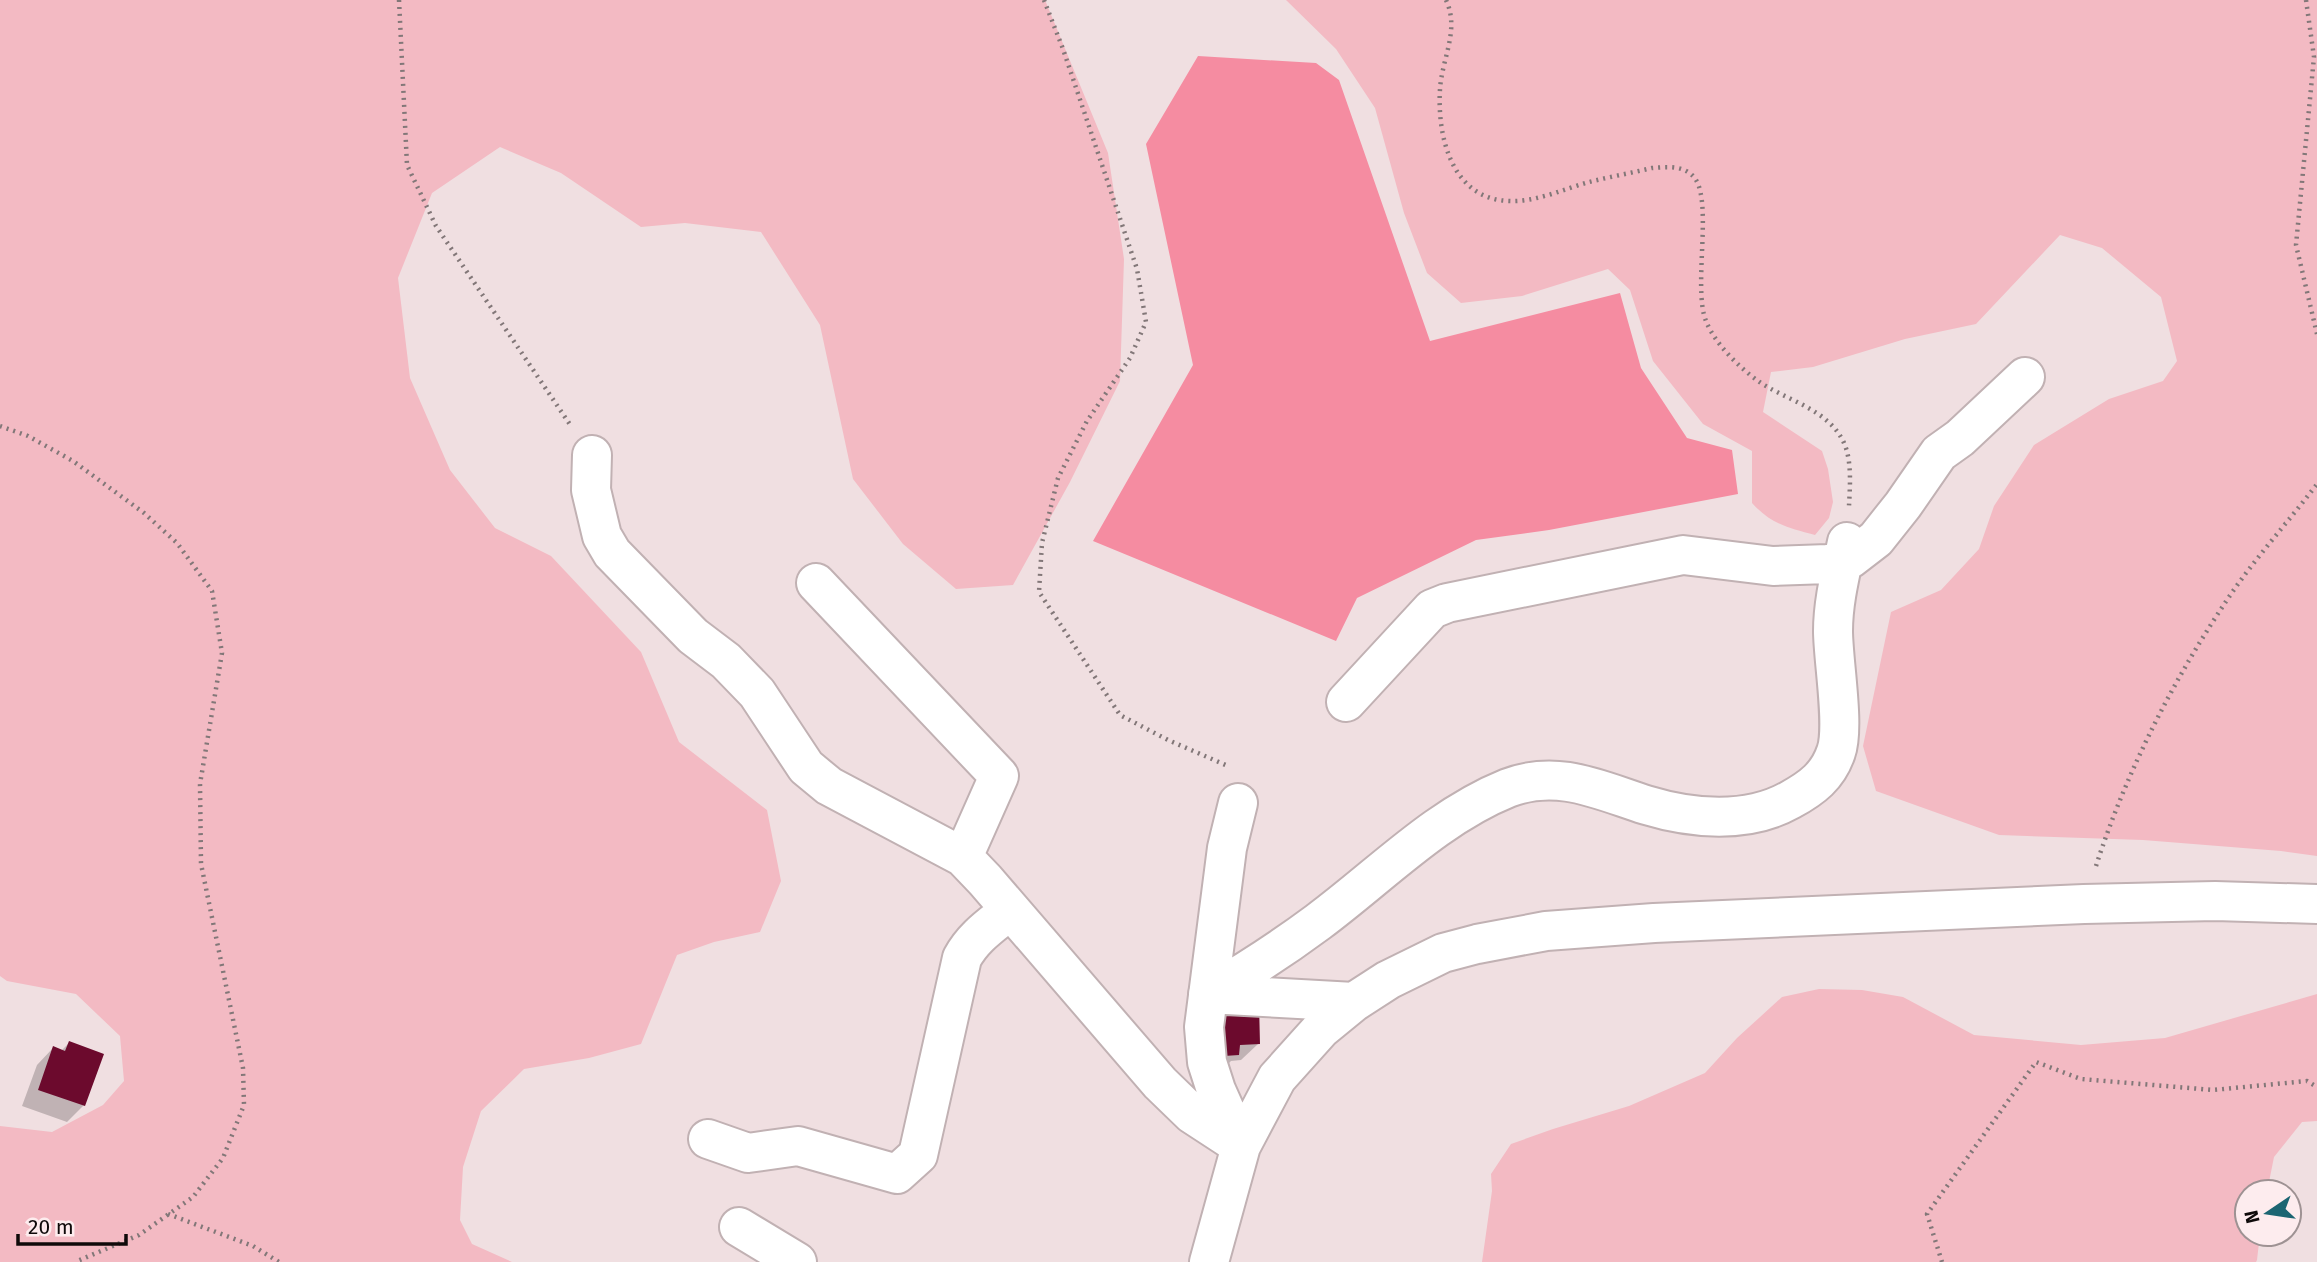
<svg xmlns="http://www.w3.org/2000/svg" width="2317" height="1262" font-family="'Fira Sans',sans-serif">
	<style>
		.green { fill: #f3bac3 }
		.water { fill: #f58ca1 }
		.shadow { fill: #0003 }
		.building { fill: #6c0a2d }
		.lines { fill: none; stroke-linecap: round; stroke-linejoin: round }
		.minor-casing { stroke: #c1b1b3; stroke-width: 42 }
		.path { stroke: #827778; stroke-width: 4.5; stroke-dasharray: 2 5; stroke-linecap: butt }
		.minor { stroke: #fff; stroke-width: 38 }
	</style>
	<rect width="100%" height="100%" fill="#f0dfe1"/>
	<!-- green -->
	<path class="green" d="M0,0H1045L1108,153L1124,259L1120,381L1070,482L1013,585L956,589L903,544L853,479L820,325L761,232L685,223L641,227L561,173L500,147L432,193L398,278L410,378L450,470L495,528L551,556L641,652L679,742L767,810L781,881L760,932L714,942L677,955L641,1044L589,1058L524,1069L481,1111L463,1167L460,1220L472,1244L512,1262H0V1126L52,1132L103,1105L124,1081L120,1036L76,994L7,981L0,976Z
		M1286,0H2317V856L2281,851L2143,840L1999,835L1876,791L1863,746L1891,612L1941,590L1979,549L1994,506L2034,445L2109,399L2163,381L2177,361L2161,297L2102,248L2060,235L1976,324L1905,339L1813,367L1771,372L1763,412L1822,451L1828,469L1833,502L1829,518L1815,535C1788,528 1771,524 1752,503V451L1703,424L1653,361L1630,290L1608,269L1522,296L1461,303L1427,273L1404,213L1375,108L1336,49Z
		M1819,989L1862,990L1903,997L1974,1035L2081,1045L2165,1038L2317,994V1121L2302,1122L2274,1157L2267,1192H2247V1234H2260L2257,1260L2256,1262H1482L1492,1191L1491,1174L1511,1144L1553,1129L1629,1106L1705,1073L1737,1038L1782,997Z"/>
	<!-- water -->
	<path class="water" d="M1198,56L1316,63L1339,80L1430,341L1620,293L1641,368L1687,438L1732,450L1738,494L1549,530L1476,540L1357,598L1336,641L1093,541L1193,365L1146,144Z"/>
	<!-- shadow -->
	<path class="shadow" d="M1206,1030L1258,1044L1241,1060L1231,1061L1221,1071Z
		M69,1043L84,1105L67,1122L22,1106L37,1065L53,1048L61,1051Z"/>
	<!-- building -->
	<path class="building" d="M1259,1003L1260,1044L1240,1045L1239,1055L1224,1056L1222,1012Z
		M69,1041L104,1054L85,1106L38,1090L53,1046L65,1051Z"/>
	<g class="lines">
		<defs>
			<path id="minor" d="M592,455L591,490L602,536L612,553L693,636L726,661L757,693L806,767L829,786L963,857L985,880L1160,1083L1192,1114L1241,1146
				M816,583L999,776L963,857
				M1346,702L1432,609L1447,603L1683,555L1773,566L1828,564L1850,559L1876,539L1903,505L1939,453L1960,438L2025,377
				M1238,803L1227,848L1204,1027L1207,1062L1216,1090L1241,1146
				M1208,994C1246,972 1283,948 1318,922C1380,876 1436,817 1508,788C1558,769 1599,790 1646,805C1692,819 1747,824 1790,800C1812,788 1828,776 1836,752C1845,727 1833,660 1833,631C1833,601 1841,571 1847,542
				M1208,994L1354,1002
				M708,1139L748,1153L798,1146L897,1174L918,1155L962,958C974,936 992,925 1010,910
				M739,1227L797,1262
				M1209,1262L1241,1146L1277,1078L1321,1029L1354,1002L1388,980L1443,953L1477,944L1546,931L1654,923L2084,904L2215,901L2317,904"/>
		</defs>
		<!-- minor casing -->
		<use href="#minor" class="minor-casing"/>
		<!-- path -->
		<path class="path" d="M399,0L407,165L436,226L571,426
			M1044,0L1063,49L1137,269L1146,322L1130,358L1087,421L1058,478L1042,543L1039,592L1120,715L1168,740L1228,766
			M1446,0C1460,30 1442,58 1440,89C1437,137 1452,200 1510,201C1536,202 1564,189 1589,182C1609,177 1631,173 1652,168C1665,167 1681,165 1692,175C1715,195 1692,287 1706,321C1715,344 1739,367 1758,381C1785,400 1829,409 1844,443C1852,461 1850,486 1849,506
			M2306,0L2314,57L2296,245L2317,334
			M0,426L28,436L73,461L144,513L177,543L212,591L222,653L200,784L201,864L243,1068L244,1105L223,1158L193,1197L139,1235L75,1262
			M2096,866C2127,770 2174,678 2231,594C2257,556 2289,521 2317,484
			M168,1214L253,1246L279,1262
			M1942,1262L1927,1214L2036,1062L2081,1079L2213,1090L2307,1081L2317,1087"/>
		<!-- minor -->
		<use href="#minor" class="minor"/>
	</g>
	<!-- north arrow -->
	<g transform="translate(2268 1213) rotate(257)"><circle r="33" fill="#fdecee" stroke="#9e9293" stroke-width="2"/>
	<path d="M0-5L12 26L0 18L-12 26Z" fill="#1c6572"/>
	<text y="-10" font-size="19" font-weight="bold" text-anchor="middle" fill="#0f0a0a">N</text>
	</g>
	<!-- scale -->
	<path d="M18 1234v10h108v-10" fill="none" stroke="#0f0a0a" stroke-width="3.5"/>
	<text x="28" y="1234" font-size="21" fill="#0f0a0a" stroke="#fdecee" stroke-width="5" paint-order="stroke">20 m</text>
</svg>
